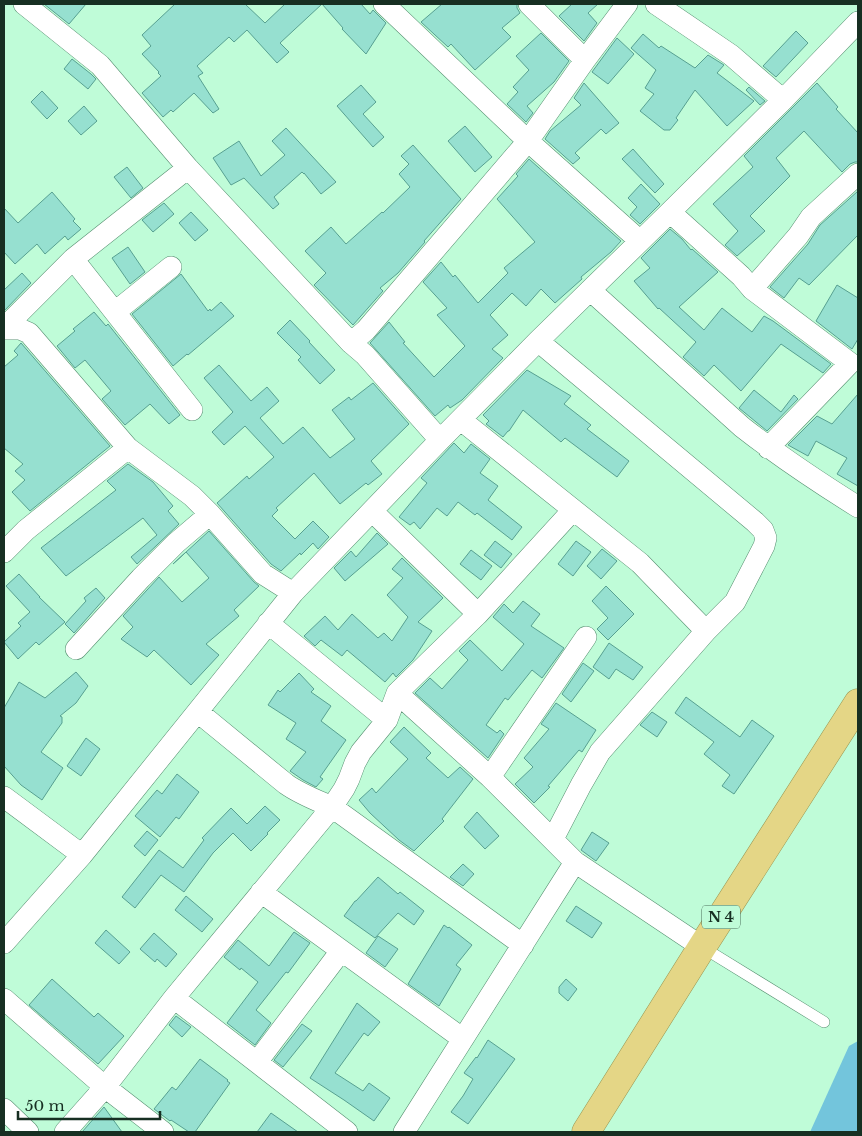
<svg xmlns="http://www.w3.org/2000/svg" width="862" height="1136" font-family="'Libre Baskerville',serif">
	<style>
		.water { fill: #73c5dc }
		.building { fill: #96e0d0; stroke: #57a091 }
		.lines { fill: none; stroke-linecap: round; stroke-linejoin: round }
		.service-casing { stroke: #568f70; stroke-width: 12 }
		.minor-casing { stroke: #568f70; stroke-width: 22 }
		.trunk-casing { stroke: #989450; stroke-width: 29 }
		.service { stroke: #fff; stroke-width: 11 }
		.minor { stroke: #fff; stroke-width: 21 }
		.trunk { stroke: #e4d686; stroke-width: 28 }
		.labels { text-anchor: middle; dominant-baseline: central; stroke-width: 4.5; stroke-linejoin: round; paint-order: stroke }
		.shield { fill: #bffcd8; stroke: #496c59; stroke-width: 1 }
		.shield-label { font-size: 14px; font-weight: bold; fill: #172f22 }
	</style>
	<rect width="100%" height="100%" fill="#bffcd8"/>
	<!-- water -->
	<path class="water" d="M858,1041V1132H810L849,1046Z"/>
	<!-- building -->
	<path class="building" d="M44,4H86L69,24Z
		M175,4H245L265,23L285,4H361L370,14L373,10L386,23L366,54L342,29L343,28L322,4L280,43L289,52L277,63L247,30L234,42L229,37L197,66L203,73L198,76L219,109L213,113L194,93L173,112L171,110L163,117L142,93L161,76L158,73L159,72L142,54L151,46L142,35Z
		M442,4H517V8L520,13L502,28L511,37L475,70L451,44L448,47L421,22Z
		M572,4H598L588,13L597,23L584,41L559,16Z
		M796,31L808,43L776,77L763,66Z
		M541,33L569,61L554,82L527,106L533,113L526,122L507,104L518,92L513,87L529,70L516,56Z
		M643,34L659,48L661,46L695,68L708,55L724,65L717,73L754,101L727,126L695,90L676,118L678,120L670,130H664L640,111L654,94L645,88L656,70L631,48Z
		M617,38L634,54L608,84L592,72Z
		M72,59L91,74L96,79L88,89L64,69Z
		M584,83L619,123L606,134L601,129L575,153L580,158L573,164L545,139L550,131L581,105L574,98Z
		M817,83L838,107L836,109L858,133V162H855L850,164L842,172L804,131L776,158L790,176L750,216L765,231L737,256L725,245L738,231L713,204L753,167L744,156Z
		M361,85L376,102L363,114L384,137L373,147L337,106Z
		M749,87L765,101L760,105L746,90Z
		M42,91L58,108L47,119L31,102Z
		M84,106L97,121L81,135L68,121Z
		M465,126L492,157L475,172L448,141Z
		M286,128L336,182L321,194L304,173V174L302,172L274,197L279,204L273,209L244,178L231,185L213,158L239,141L261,176L285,155L272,141Z
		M413,145L461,199L424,241L425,242L398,273L380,288L383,291L353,325L314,285L326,273L305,251L331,227L346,244L382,212L383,213L410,187L399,174L409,164L401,156Z
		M633,149L664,184L655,193L622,159Z
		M529,159L621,241L611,252L581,277L582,279L555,303L541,289L526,306L512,293L490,315L508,335L492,349L503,358L462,400L450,408L448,405L435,416L370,343L389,322L405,342L403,343L434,377L465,346L437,315L447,308L423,282L441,262L453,277L455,275L478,303L508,273L504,268L535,242L497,199L518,176L516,174Z
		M127,167L143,188L131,198L114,177Z
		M641,184L660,204L640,224L630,215L637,207L628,198Z
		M858,191V235L809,285L799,278L784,298L770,287L808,244L820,225Z
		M52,192L75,219L73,221L81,229L68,240L65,236L45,254L37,244L15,264L4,252V208L18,223Z
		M164,203L174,214L153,232L142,220Z
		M191,212L208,230L195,241L179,223Z
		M670,229L682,239L691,250L692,249L718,272L679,307L704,330L722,308L752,332L764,316L773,321L831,364L823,373L781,344L741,391L714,365L704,376L683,357L696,342L659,308L658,309L634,281L650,268L641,258Z
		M128,247L145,272L130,284L112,258Z
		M22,273L31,283L4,311V290Z
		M181,274L208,311L210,309L211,311L221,302L234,316L188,355L187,354L173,366L132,314Z
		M837,285L858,298V339L852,349L816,321Z
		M94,312L106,326L108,324L180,415L169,424L150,404L125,425L102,399L111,391L85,360L75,368L57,346L75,331L73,329Z
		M290,320L310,341L309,342L335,370L320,384L298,360L301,357L277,333Z
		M21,343L110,446L30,511L12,492L25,480L15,471L23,464L4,448V367L18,355L14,351Z
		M219,365L251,401L267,387L279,401L260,418L283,444L303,427L330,458L355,439L332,410L349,397L351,400L373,383L409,424L371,461L382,474L368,485L366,483L340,504L314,473L276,508L278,510L272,516L295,539L313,521L329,537L318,549L313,543L301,555L300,553L281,571L271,564L217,503L247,476L249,479L274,457L245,426L224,445L212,432L233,412L204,378Z
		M527,370L571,396L564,404L591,425L587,429L629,461L617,477L565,438L561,442L523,410L509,431H508L503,437L486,424L489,421L483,415Z
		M754,390L781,412L794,395L798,399L767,431L739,408Z
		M858,394V486L837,474L847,458L816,441L808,456L788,445L817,416L832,424Z
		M454,443L464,453L471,444L490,459L480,473L498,486L488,500L522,527L512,540L477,513L475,515L458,502L447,516L437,508L420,529L414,522L410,525L399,517L427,483L421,478Z
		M128,464L153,482L173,506L168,511L179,524L137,564L131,557L157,535L143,518L66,576L41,548L116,490L107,481Z
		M209,531L254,582L259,586L234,610L239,616L206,644L219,655L191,685L154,650L147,657L121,639L133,627L123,616L159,577L182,602L209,578L186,552L173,564Z
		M377,533L388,544L345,581L334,568L351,551L356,557Z
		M495,541L512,554L501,568L484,555Z
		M576,541L591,552L573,576L558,564Z
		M602,549L617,561L601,579L587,566Z
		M471,550L492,566L481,580L460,564Z
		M402,558L443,598L418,622L432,631L413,660L396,677L393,673L385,682L347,650L342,656L321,640L315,646L304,636L325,616L338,630L352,614L378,638L384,633L392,641L408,617L387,595L403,578L392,569Z
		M19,574L40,597H39L65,622L39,645L36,642L18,659L4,642L21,626L18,623L30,612L6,586Z
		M606,586L634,614L608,640L597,629L608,618L592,601Z
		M96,588L105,598L74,633L65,624L86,601L84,598Z
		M523,601L540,614L531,626L564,648L542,678L532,670L508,700L505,698L486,725L497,733L500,730L504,734L488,758L415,693L430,678L442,689L468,660L459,651L470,640L502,671L524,644L493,617L504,604L513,613Z
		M609,643L643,667L633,680L616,669L609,679L593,667Z
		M583,663L594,671L571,702L562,694Z
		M76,672L88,686L76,703L60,716L62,717V723L41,752L63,768L42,800L21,785L4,766V708L19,682L45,698Z
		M299,673L314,689L311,692L331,706L321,721L346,740L320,777L323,779L316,787L303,780L290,771L306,752L286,739L296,723L268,705L278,690L280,692Z
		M686,697L740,737L752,720L774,736L734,794L722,786L730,775L704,754L714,742L675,713Z
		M556,703L596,730L582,752L579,750L548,786L550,787L534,803L515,784L533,767L524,758L549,729L541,724Z
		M652,712L667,722L657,737L640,725Z
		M404,727L431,753L426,758L448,778L460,767L473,779L442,819L444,821L414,851L399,840L370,813L359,800L372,788L376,793L408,759L390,742Z
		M86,738L100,749L81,776L67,766Z
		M177,774L199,792L179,819L176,817L160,837L135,816L157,790L162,794Z
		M265,806L280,820L267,833L268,834L251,851L233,833L213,853L184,892L161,875L135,908L122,897L159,850L183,868L204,840L202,838L231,808L247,824Z
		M477,812L499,836L485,849L464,827Z
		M147,831L158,840L145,856L134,846Z
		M592,832L609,843L596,861L581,850Z
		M463,864L474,874L463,886L450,877Z
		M378,877L398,894L400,892L424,911L414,925L398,913L375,938L344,916L355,901H356Z
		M186,896L213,919L202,932L175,910Z
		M576,906L602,923L592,938L566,921Z
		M444,925L448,928L449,927L472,945L456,965L461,969L439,1006L408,984Z
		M106,930L130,952L119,964L95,943Z
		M294,932L310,943L288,973L286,972L256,1010L271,1023L255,1045L227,1023L258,982L241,968L240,970L224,957L238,940L269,966Z
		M154,933L177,954L166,967L157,959L155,962L140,949Z
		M378,936L398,949L385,967L366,953Z
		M52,979L94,1017L98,1013L124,1036L98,1064L29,1005Z
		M566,979L577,989L568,1001L559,993V987Z
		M357,1003L380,1022L368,1036L364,1033L335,1073L363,1091L369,1083L390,1098L374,1121L344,1100L310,1078Z
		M176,1016L191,1027L182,1037L169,1025Z
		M302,1024L312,1031L283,1067L274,1060Z
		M488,1040L515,1059L468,1124L451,1112L463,1096L473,1079L464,1073L476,1057L477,1058Z
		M200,1059L228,1080L227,1081L230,1083L195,1132H189L171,1120L170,1121L154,1109L172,1087L176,1090Z
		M104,1107L122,1132H82Z
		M271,1113L298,1132H257Z"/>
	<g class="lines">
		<defs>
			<path id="service" d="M702,947L824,1022"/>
			<path id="minor" d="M24,4L100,65L188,168L351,343L365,355L440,440
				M529,4L585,60
				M627,4L585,60L528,141L640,241
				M656,4L731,55L783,100
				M670,212L741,276L752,289L850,363L768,448
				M73,259L192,410
				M752,289L798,236L811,217L858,174
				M590,290L742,427C779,456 818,482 858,507
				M115,312L171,267
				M4,328L73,259L188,168
				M4,329H20L29,333L128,448L192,496L210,514L263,574L293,593
				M538,341L755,522L763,530L766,538L764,546L735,602L706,631L600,752L581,785L553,839
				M351,343L366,330L528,141L384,4
				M461,420L640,563L706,631
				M372,511L478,614
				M4,552L26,530L128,448
				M268,623L387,720
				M76,649L141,578L176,543L210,514
				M397,693L490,777L575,862L702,947
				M198,712L286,784C300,794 316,800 332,807L523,945
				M490,777L586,637
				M4,797L82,855
				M261,892L463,1039
				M4,943L82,855L293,593L440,440L538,341L670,212L783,100L858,22
				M174,998L347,1132
				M4,999L105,1087L163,1132
				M257,1062L341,951
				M4,1109L28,1132
				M65,1132L105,1087L174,998L332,807L344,789L349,779L355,763L361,752L387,720L397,693L478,614L573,510
				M404,1132L575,862"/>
			<path id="trunk" d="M586,1132L702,947L858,703"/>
		</defs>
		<!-- service casing -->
		<use href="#service" class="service-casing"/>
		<!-- minor casing -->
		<use href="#minor" class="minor-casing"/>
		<!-- trunk casing -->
		<use href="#trunk" class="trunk-casing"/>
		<!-- service -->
		<use href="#service" class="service"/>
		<!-- minor -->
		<use href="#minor" class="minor"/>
		<!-- trunk -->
		<use href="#trunk" class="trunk"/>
	</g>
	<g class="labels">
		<!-- shield labels -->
		<rect class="shield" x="702" y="905.5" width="38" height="23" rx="4"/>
		<g class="shield-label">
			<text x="721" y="917">N 4</text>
		</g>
	</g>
	<!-- border -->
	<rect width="862" height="1136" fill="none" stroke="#172f22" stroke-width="10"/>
	<!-- scale -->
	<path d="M18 1111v8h142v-8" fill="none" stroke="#172f22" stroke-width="2.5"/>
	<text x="25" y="1111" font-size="15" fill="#172f22" stroke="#bffcd8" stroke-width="4" paint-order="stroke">50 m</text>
</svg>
